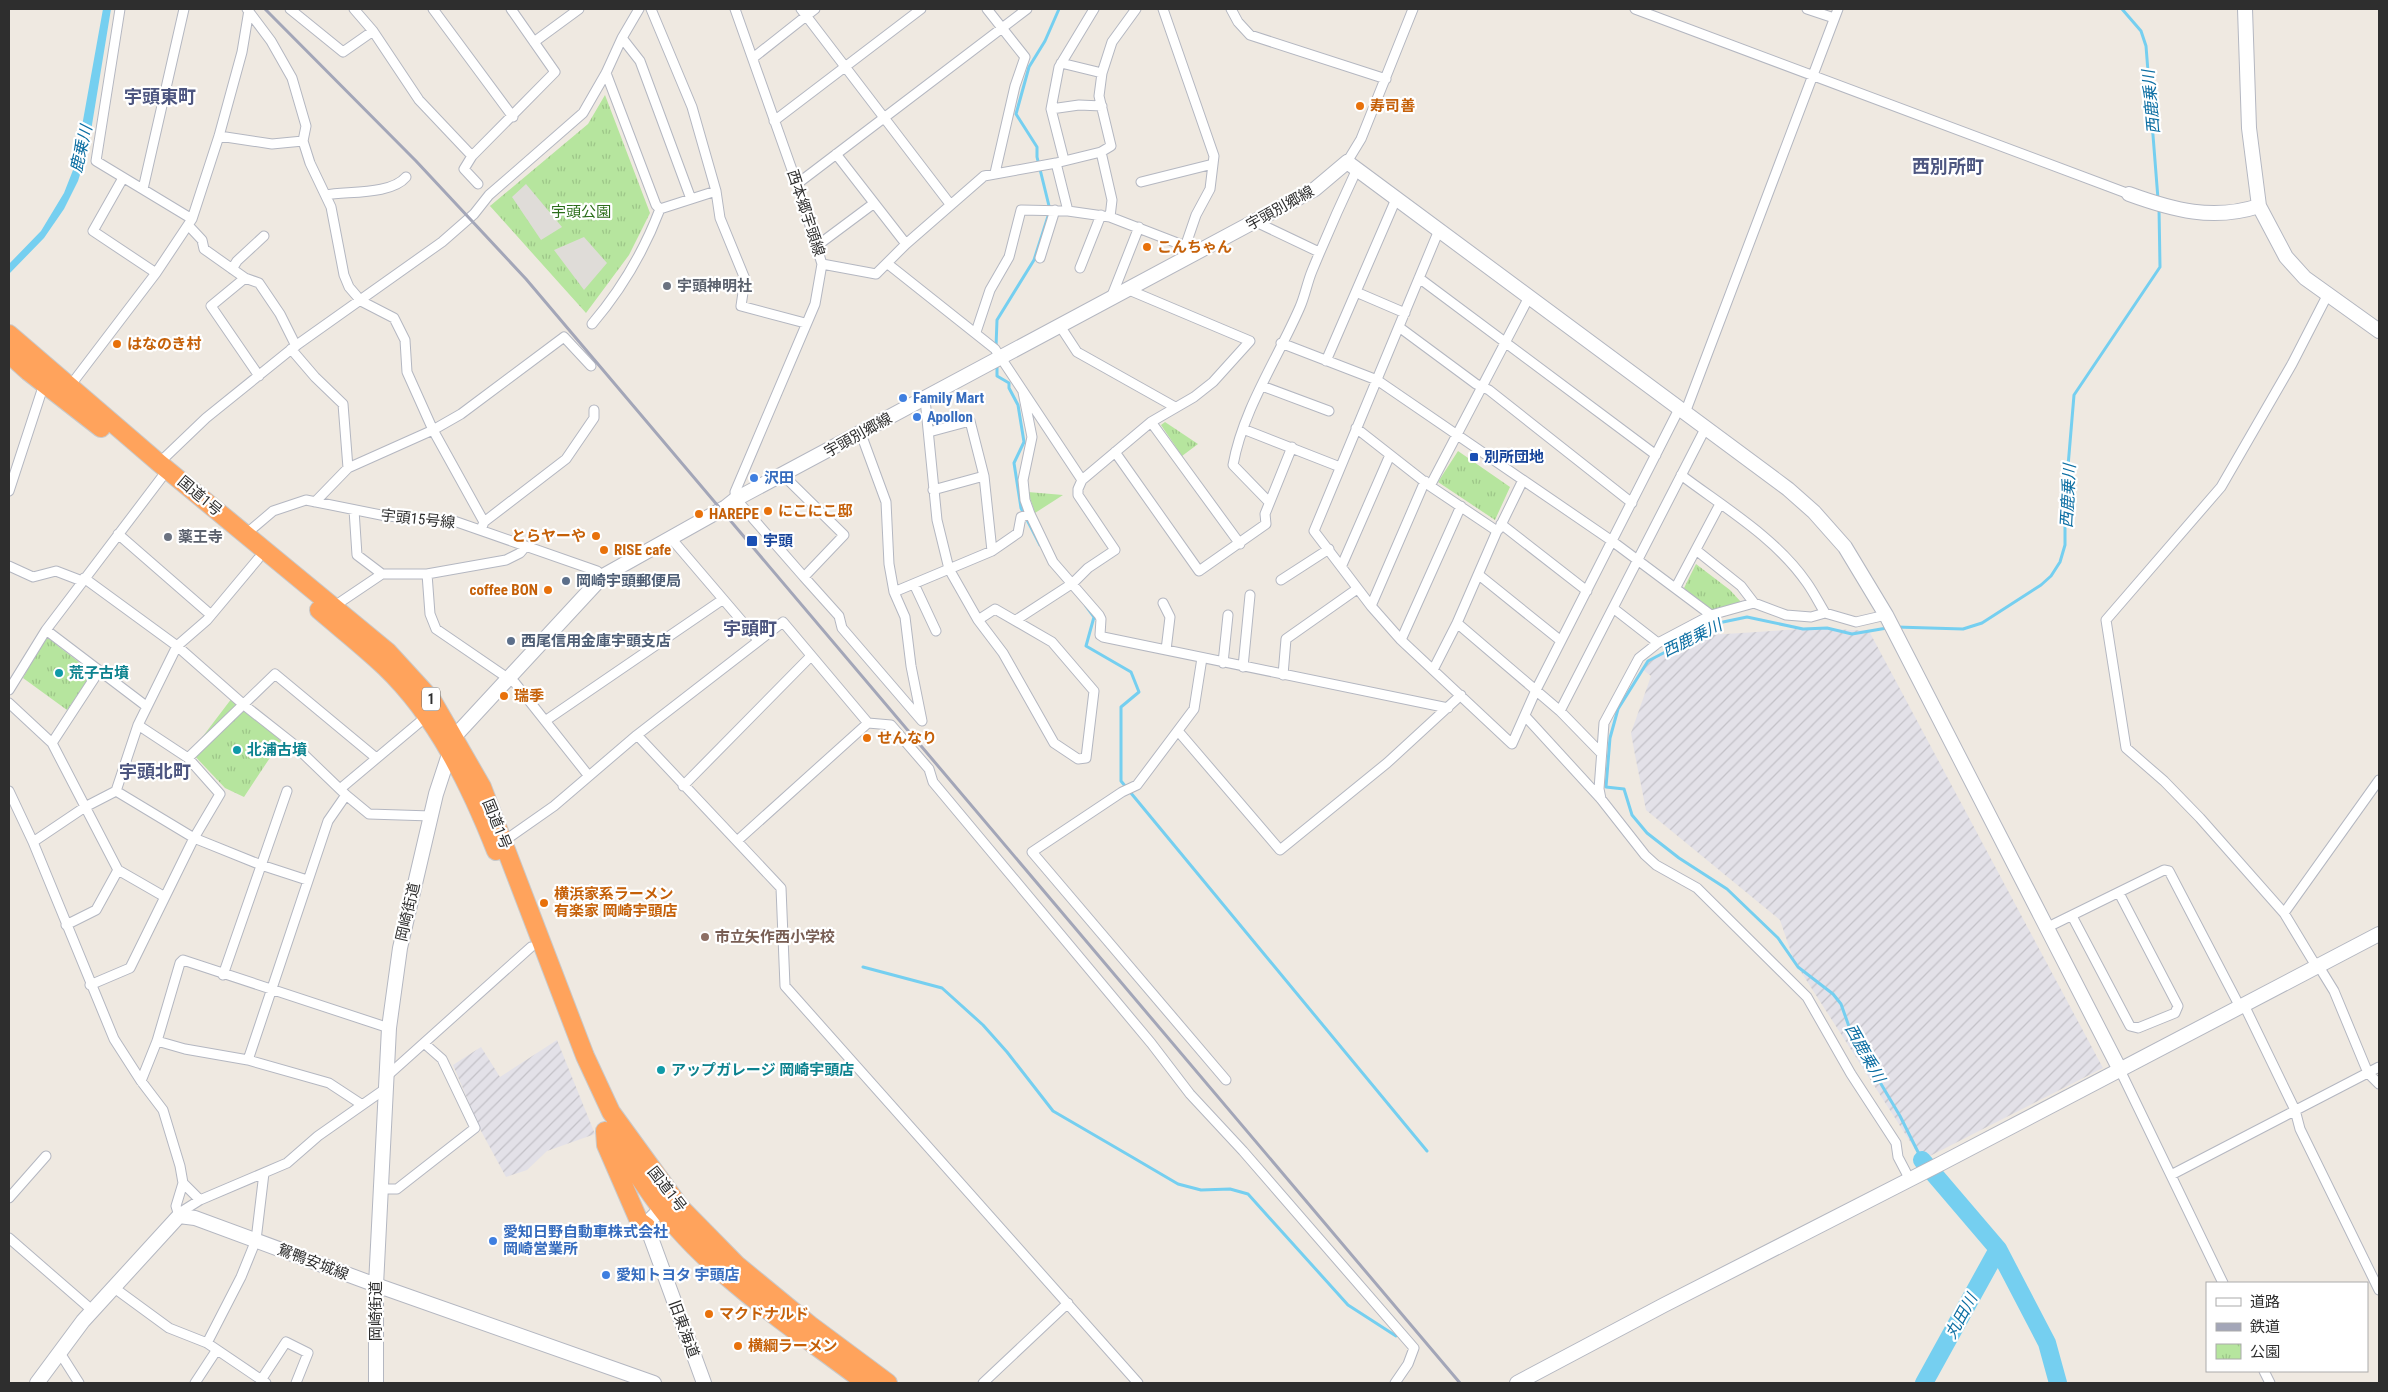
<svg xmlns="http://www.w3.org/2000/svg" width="2388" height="1392" font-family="'Roboto Condensed','Noto Sans JP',sans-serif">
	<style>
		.industrial { fill: url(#industrial-furrows) }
		.park { fill: url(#park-tufts) }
		.plaza { fill: #dfdcd8 }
		.water { fill: #75cff0 }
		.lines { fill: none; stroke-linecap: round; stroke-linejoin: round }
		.stream { stroke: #75cff0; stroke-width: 3 }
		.river { stroke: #75cff0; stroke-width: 18 }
		.street-casing { stroke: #b4b7c1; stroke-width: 11 }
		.secondary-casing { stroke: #b4b7c1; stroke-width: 16 }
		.highway-casing { stroke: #c9c9c9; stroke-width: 20 }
		.street { stroke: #fff; stroke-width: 9 }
		.secondary { stroke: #fff; stroke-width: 14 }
		.highway { stroke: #ffa35c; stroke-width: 18 }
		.rail { stroke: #a3a6b8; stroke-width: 3 }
		.food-dot { fill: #e8710a; stroke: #fff; stroke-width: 2 }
		.worship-dot { fill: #6b7280; stroke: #fff; stroke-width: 2 }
		.shop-dot { fill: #3f7fe0; stroke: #fff; stroke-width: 2 }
		.transit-dot { fill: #1a4fb4; stroke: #fff; stroke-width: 2 }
		.service-dot { fill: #5c6f8a; stroke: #fff; stroke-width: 2 }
		.culture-dot { fill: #0f9aa8; stroke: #fff; stroke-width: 2 }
		.education-dot { fill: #8d6e63; stroke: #fff; stroke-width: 2 }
		.labels { text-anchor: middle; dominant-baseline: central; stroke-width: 4.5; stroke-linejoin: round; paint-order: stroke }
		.shield { fill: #fff; stroke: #6d6d6d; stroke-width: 1 }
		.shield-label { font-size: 14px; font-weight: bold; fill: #2e2e2e }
		.food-label { font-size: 15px; font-weight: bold; fill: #c56008; stroke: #fff; text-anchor: start }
		.street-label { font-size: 15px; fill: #2e2e2e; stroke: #fff }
		.park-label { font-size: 15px; fill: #2c6e1b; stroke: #fff }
		.worship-label { font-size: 15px; font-weight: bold; fill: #5b616d; stroke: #fff; text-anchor: start }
		.shop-label { font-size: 15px; font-weight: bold; fill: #366cbe; stroke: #fff; text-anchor: start }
		.transit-label { font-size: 15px; font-weight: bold; fill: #164399; stroke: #fff; text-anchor: start }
		.service-label { font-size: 15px; font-weight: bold; fill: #4e5e75; stroke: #fff; text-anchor: start }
		.culture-label { font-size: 15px; font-weight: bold; fill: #0d838f; stroke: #fff; text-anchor: start }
		.education-label { font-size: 15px; font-weight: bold; fill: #785e54; stroke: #fff; text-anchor: start }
		.water-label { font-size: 16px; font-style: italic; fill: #0d6fa3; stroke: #fff }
		.quarter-label { font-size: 18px; font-weight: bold; fill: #4d5680; stroke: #fff }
	</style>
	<defs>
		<pattern id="industrial-furrows" width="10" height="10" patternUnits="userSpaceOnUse" patternTransform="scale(1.25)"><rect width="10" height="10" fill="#e3e1e8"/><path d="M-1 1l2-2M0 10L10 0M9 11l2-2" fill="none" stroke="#c3c1c7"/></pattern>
		<pattern id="park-tufts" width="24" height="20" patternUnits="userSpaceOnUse" patternTransform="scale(1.25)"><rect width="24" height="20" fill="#b6e59e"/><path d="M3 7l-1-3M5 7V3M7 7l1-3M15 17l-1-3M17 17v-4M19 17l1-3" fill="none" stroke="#9dc588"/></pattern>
	</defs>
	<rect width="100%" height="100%" fill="#efe9e1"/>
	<!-- industrial -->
	<path class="industrial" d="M1817,628L1869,631L2103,1068L1922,1160L1794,961L1780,920L1646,810L1635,755L1631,733L1651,676L1642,669L1648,661L1694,636Z
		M557,1040L595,1134L547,1151L527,1170L506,1177L481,1131L453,1065L481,1047L500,1077Z"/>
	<!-- park -->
	<path class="park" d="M605,95L650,213L629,255L586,313L490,206L588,124Z
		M1165,422L1198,444L1182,456L1161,425Z
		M1458,451L1510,487L1495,520L1438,482Z
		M1028,492L1063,495L1035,513Z
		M1696,564L1730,590L1741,602L1713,613L1684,588Z
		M47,634L58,646L93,673L67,710L23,678Z
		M232,698L281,741L244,797L225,788L191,752Z"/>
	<!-- plaza -->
	<path class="plaza" d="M526,184L562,227L541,240L512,197Z
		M584,237L607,263L584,290L554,250Z"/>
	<!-- water -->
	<path class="water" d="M103,9H111L88,149L78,181L64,209L44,238L9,274V264L41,231L64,193L75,165Z"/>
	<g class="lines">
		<!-- stream -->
		<path class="stream" d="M2122,9L2141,31L2146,46L2158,199
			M996,347L997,320L1034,260L1050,210L1037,157V147L1016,114L1029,67L1045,41L1059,9
			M997,364V376L1009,383V388L1018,405L1024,442L1014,463L1021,508L1040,545
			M1086,606L1094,617L1086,646L1131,672L1139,692L1121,707V781L1427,1151
			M1896,627L1963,629L1982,623L2041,585L2051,576L2060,562L2065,545V502L2074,395L2160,267L2159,208
			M1887,628L1852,634L1827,628L1803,629L1747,617L1723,622L1648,661L1618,709L1610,738L1606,787L1624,789L1632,815L1647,833L1679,858L1727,889L1778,938L1798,967L1833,994L1841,1004L1852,1035L1900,1116L1922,1160
			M863,967L942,988L983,1025L1007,1052L1053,1111L1132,1157L1178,1184L1201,1190L1230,1189L1248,1194L1348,1305L1396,1336"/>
		<!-- river -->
		<path class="river" d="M1922,1160L1998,1249L2047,1343L2058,1383
			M1924,1383L1998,1249"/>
		<defs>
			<path id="street" d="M120,9L96,161L192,219
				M247,9L271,41L292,78L306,126L303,141L310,163L331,207L344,275L349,287L361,301L394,318L405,340L407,372L433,430L484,522
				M290,9L343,52L373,31
				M354,9L373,31L419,100L472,156L555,72L511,9
				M433,9L513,117
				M651,9L692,107L716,191L720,218L745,279L741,306L805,323
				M735,9L797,184L822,264L815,304L735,492L736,499L804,577L844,535L783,475
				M801,9L950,204
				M987,9L1025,57L1015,86L995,173
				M1163,9L1214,156L1210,189L1196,215L1184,250
				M1231,9L1238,22L1250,35L1386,79
				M1635,9L2129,194
				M1807,9L1834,18
				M622,38L640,61L691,199
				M534,42L579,9
				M753,58L815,9
				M1061,63L1102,73
				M606,73L656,205L660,209
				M1051,109L1079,105L1102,106
				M774,121L921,9
				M219,136L272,144L303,141
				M1101,152L1112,200L1110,217
				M836,154L906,244
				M472,156L464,169L478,184
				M1064,160L1051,109L1059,67L1094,9
				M1347,162L1361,139L1413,9
				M1056,163L1068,211
				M123,178L93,231L156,273
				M1141,182L1213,164
				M797,184L1027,9
				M143,189L184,9
				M326,195C347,191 391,195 406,177
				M660,209L716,191
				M1256,222L1319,252
				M188,225L202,240L204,249L245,278L259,283L280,314L296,346
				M1439,230L1314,531L1371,606L1401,640L1512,744L1536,690L1679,409
				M818,245L873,204
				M1040,258L1055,210
				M822,264L876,274L906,244L984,176L1056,163L1101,152L1111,146L1099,96L1102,73L1112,42L1136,9
				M888,264L995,349L1082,480
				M1080,268L1101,215
				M232,269L237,261L264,236
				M245,278L211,306L259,376
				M1419,278L1656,455
				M1356,292L1405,313
				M2328,294L2292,364L2221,487L2106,620L2126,748L2164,781L2200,818L2284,913L2313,961L2318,965L2334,991L2368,1073L2379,1084
				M1111,298L1139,227
				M592,324C621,290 644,251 660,209
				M1060,326L1077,352L1175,407
				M1399,327L1476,384L1489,390L1632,503
				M976,332L990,290L1009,257L1021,210L1068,211L1110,217L1185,246
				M1281,343L1377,380L1612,541L1711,615
				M291,349L315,377L343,404L348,468
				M1326,361L1396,199
				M70,386L156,273L192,219L219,136L242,52L249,10
				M1262,386L1329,411
				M1023,392L1032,437L1023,480L1025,500L1030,514L1053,562L1099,615L1101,619L1100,635L1103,637L1448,708
				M925,399L937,520L949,569L978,620L1003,653L1054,743L1078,759L1086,758L1094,691L1052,642L995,609L978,620
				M1685,413L1838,9
				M1151,422L1240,544
				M1356,428L1430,486L1497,531L1457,623L1433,670
				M1243,429L1340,467
				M929,432L970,421L984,476L992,551
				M861,434L886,502L889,564L894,592L992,551L1018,533L1021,517L1030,514
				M1115,452L1199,571L1266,524L1265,514L1292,447
				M159,463L206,418L294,347L442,242L474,214L489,195L583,113L606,73L622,38L639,9
				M1681,475C1725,508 1776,538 1807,583C1814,593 1819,603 1825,613
				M1430,486L1529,297
				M933,490L984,476
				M9,491L44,384
				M315,502L348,468L433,430L461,414L564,337L591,366
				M1269,502L1233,465C1243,409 1278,358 1300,307C1305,296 1307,283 1312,271C1326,237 1341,203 1357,169
				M354,510L357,555L382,574H427L506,560L520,553L526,546
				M1501,524L1587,591
				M482,527L484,522L566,459L594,418V410
				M1499,529L1523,480
				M118,534L211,615
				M246,534L273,511L306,500L386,516L454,521L597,571L603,576
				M670,537L758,640
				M1696,550L1741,586L1754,603
				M1342,565L1390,455
				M9,566L33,577L56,571L82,581
				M427,574L430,614L436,629L515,683L588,775
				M1479,575L1561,641
				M804,577L839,616L842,628L922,721L911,666L905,617L894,592
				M84,578L177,646L244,705L291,742L346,795L369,814L431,816
				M1281,580L1329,549
				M914,584L936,631
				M1676,587L1720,504
				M1163,603L1170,617L1166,650
				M1371,606L1425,481
				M333,607L382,574
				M1613,608L1658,643
				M1016,620L1073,583L1088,568L1115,550L1078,495V489L1082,480L1151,422L1194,397L1213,382L1250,341L1129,290
				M1457,623L1560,711L1601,753
				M46,630L146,706
				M1401,640L1461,506
				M1202,658L1194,709L1137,785L1122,792L1032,852L1226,1080
				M1223,663L1228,615
				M1243,667L1250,595
				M1283,675L1286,639L1357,589
				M9,690L46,630L162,477
				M9,703L52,743L118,870L165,897
				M1560,711L1705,429
				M1525,716L1601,799L1645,855L1656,865L1697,888L1807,997L1851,1074L1896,1143L1898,1157L1909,1178
				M545,721L722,600
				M138,725L188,758L275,674L375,757
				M1178,731L1280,850L1387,763L1461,695
				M637,735L781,888L785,986L1138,1383
				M52,743L99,671
				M683,786L811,656
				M340,789L427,716
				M9,791L33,842L114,1039L141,1081L163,1110L180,1166L183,1183L200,1200
				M116,791L194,838L261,865L307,880
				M1601,799L1599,789L1604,723L1639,658L1658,643L1711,615L1754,603L1786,615L1811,617L1825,613L1856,622L1886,615
				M504,841L554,806L637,735L783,622L868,723L891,725L929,769L933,782L1151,1043L1190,1094L1243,1151L1414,1348L1408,1364L1395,1383
				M737,841L868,723
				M33,842L85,807L116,791L138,725L177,646L207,620L258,559
				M2284,913L2379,780
				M2072,916L2130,1026L2138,1028L2175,1013L2178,1006L2119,893
				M66,925L96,910L118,870
				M2046,928L2164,870L2169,871L2240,1007
				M223,975L287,791
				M90,985L130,968L194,838L220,794L188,758
				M2244,1005L2295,1110L2300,1129L2379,1290
				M157,1041L185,1049L248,1060L329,1083L361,1104
				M248,1060L328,821L346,795
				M2119,1068L2223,1283
				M386,1077L531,947
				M141,1081L157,1041L180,963L183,960L389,1028
				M2171,1175L2379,1067
				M380,1189H397L475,1128L442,1059L425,1044
				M9,1198L46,1156
				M179,1216L184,1210L200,1200L287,1163L318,1136L385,1089
				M179,1216L176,1206L183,1183
				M9,1238L93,1311
				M113,1287L169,1328L207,1343L266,1383
				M207,1343L241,1277L256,1240L264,1173
				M60,1353L79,1383
				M2264,1371L2270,1383
				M261,1380L286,1342L308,1353L296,1383
				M195,1383L216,1351
				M983,1383L1068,1303"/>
			<path id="secondary" d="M2245,9L2249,128L2259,206L2286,257L2305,278L2379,331
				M2129,194C2173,210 2213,221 2259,206
				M668,1202L652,1218L647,1227L704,1383
				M37,1383L83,1321L179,1216L195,1218L376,1285L654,1383
				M376,1383V1285L389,1028L400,948L436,794L455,736L603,576L726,507L736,499L1315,189L1347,162L1788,489L1814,512L1845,547L1886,615L2119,1068
				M1517,1383L1664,1305L1942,1163L2379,934"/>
			<path id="highway" d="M9,334L159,463L388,652L432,700L482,787L585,1056L611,1112L680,1207L737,1265L810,1325L888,1383
				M9,354L29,372L101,428
				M319,610C341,629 364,647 385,667C437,717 470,785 496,851
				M605,1131L606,1145L639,1221L647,1227
				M611,1132C631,1165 652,1199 678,1229C729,1287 804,1336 866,1383"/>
		</defs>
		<!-- street casing -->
		<use href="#street" class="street-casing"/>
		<!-- secondary casing -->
		<use href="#secondary" class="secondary-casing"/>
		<!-- highway casing -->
		<use href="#highway" class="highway-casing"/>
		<!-- street -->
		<use href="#street" class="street"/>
		<!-- secondary -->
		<use href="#secondary" class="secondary"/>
		<!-- highway -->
		<use href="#highway" class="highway"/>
		<!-- rail -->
		<path class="rail" d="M265,9L416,161L526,279L1460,1383"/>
	</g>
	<!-- markers -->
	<g class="food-dot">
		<circle cx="1360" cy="106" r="5"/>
		<circle cx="1147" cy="247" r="5"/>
		<circle cx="117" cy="344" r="5"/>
		<circle cx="768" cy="511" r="5"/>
		<circle cx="699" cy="514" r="5"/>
		<circle cx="596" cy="536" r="5"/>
		<circle cx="604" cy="550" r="5"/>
		<circle cx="548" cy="590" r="5"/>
		<circle cx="504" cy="696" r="5"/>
		<circle cx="867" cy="738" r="5"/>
		<circle cx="544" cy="903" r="5"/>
		<circle cx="709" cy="1314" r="5"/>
		<circle cx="738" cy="1346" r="5"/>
	</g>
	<g class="worship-dot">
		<circle cx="667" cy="286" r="5"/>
		<circle cx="168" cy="537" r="5"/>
	</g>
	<g class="shop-dot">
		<circle cx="903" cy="398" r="5"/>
		<circle cx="917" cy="417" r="5"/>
		<circle cx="754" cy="478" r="5"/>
		<circle cx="493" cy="1241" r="5"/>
		<circle cx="606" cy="1275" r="5"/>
	</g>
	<g class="transit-dot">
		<rect x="1469" y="452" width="10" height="10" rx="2.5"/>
		<rect x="746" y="535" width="12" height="12" rx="2.5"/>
	</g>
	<g class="service-dot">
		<circle cx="566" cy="581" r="5"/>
		<circle cx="511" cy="641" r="5"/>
	</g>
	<g class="culture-dot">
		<circle cx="59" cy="673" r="5"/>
		<circle cx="237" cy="750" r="5"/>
		<circle cx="661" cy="1070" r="5"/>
	</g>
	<circle class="education-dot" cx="705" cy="937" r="5"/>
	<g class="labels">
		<!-- shield labels -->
		<rect class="shield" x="422" y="687.5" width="18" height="23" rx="4"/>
		<g class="shield-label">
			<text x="431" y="699">1</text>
		</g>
		<!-- food labels -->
		<g class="food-label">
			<text x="1370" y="106">寿司善</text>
			<text x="1157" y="247">こんちゃん</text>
			<text x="127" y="344">はなのき村</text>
			<text x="778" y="511">にこにこ邸</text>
			<text x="709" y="514">HAREPE</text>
			<text x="586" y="536" text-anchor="end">とらヤーや</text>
			<text x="614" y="550">RISE cafe</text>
			<text x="538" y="590" text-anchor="end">coffee BON</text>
			<text x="514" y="696">瑞季</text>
			<text x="877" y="738">せんなり</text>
			<text x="554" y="894">横浜家系ラーメン<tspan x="554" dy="17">有楽家 岡崎宇頭店</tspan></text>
			<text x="719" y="1314">マクドナルド</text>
			<text x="748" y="1346">横綱ラーメン</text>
		</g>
		<!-- street labels -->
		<g class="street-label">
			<text transform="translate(1280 208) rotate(-29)">宇頭別郷線</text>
			<text transform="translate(806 213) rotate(72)">西本郷宇頭線</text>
			<text transform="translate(858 435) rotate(-29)">宇頭別郷線</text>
			<text transform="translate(200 496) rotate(40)">国道1号</text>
			<text transform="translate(418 519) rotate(6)">宇頭15号線</text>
			<text transform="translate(497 824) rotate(68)">国道1号</text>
			<text transform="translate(408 912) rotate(-77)">岡崎街道</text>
			<text transform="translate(667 1189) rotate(52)">国道1号</text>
			<text transform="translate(313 1262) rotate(21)">鴛鴨安城線</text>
			<text transform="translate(376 1311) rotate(-90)">岡崎街道</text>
			<text transform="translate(684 1329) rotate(70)">旧東海道</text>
		</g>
		<!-- park labels -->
		<g class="park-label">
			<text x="581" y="212">宇頭公園</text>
		</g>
		<!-- worship labels -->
		<g class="worship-label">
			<text x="677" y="286">宇頭神明社</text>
			<text x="178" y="537">薬王寺</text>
		</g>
		<!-- shop labels -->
		<g class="shop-label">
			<text x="913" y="398">Family Mart</text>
			<text x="927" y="417">Apollon</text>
			<text x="764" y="478">沢田</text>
			<text x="503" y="1232">愛知日野自動車株式会社<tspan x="503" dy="17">岡崎営業所</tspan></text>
			<text x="616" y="1275">愛知トヨタ 宇頭店</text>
		</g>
		<!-- transit labels -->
		<g class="transit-label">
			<text x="1484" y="457">別所団地</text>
			<text x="763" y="541">宇頭</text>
		</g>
		<!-- service labels -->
		<g class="service-label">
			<text x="576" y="581">岡崎宇頭郵便局</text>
			<text x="521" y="641">西尾信用金庫宇頭支店</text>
		</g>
		<!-- culture labels -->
		<g class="culture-label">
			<text x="69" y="673">荒子古墳</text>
			<text x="247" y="750">北浦古墳</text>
			<text x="671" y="1070">アップガレージ 岡崎宇頭店</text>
		</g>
		<!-- education labels -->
		<g class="education-label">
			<text x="715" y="937">市立矢作西小学校</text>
		</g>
		<!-- water labels -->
		<g class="water-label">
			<text transform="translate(2151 102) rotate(-95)">西鹿乗川</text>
			<text transform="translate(81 149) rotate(-77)">鹿乗川</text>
			<text transform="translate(2068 496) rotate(-87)">西鹿乗川</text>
			<text transform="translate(1692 638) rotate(-26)">西鹿乗川</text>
			<text transform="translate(1865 1053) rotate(61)">西鹿乗川</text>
			<text transform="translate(1961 1316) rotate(-61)">丸田川</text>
		</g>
		<!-- quarter labels -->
		<g class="quarter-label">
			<text x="160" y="96">宇頭東町</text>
			<text x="1948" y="166">西別所町</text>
			<text x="750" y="628">宇頭町</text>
			<text x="155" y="771">宇頭北町</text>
		</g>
	</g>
	<!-- border -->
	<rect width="2388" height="1392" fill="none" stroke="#2e2e2e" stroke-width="20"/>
	<!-- legend -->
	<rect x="2206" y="1282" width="162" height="90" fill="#ffffff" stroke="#ababab"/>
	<rect x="2216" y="1298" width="25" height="8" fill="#ffffff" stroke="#ababab"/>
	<text x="2250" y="1307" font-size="15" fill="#2e2e2e">道路</text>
	<rect x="2216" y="1323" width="25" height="8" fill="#a3a6b8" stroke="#ababab"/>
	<text x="2250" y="1332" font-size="15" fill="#2e2e2e">鉄道</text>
	<rect x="2216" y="1344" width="25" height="15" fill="url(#park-tufts)" stroke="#ababab"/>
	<text x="2250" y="1357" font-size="15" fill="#2e2e2e">公園</text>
</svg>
